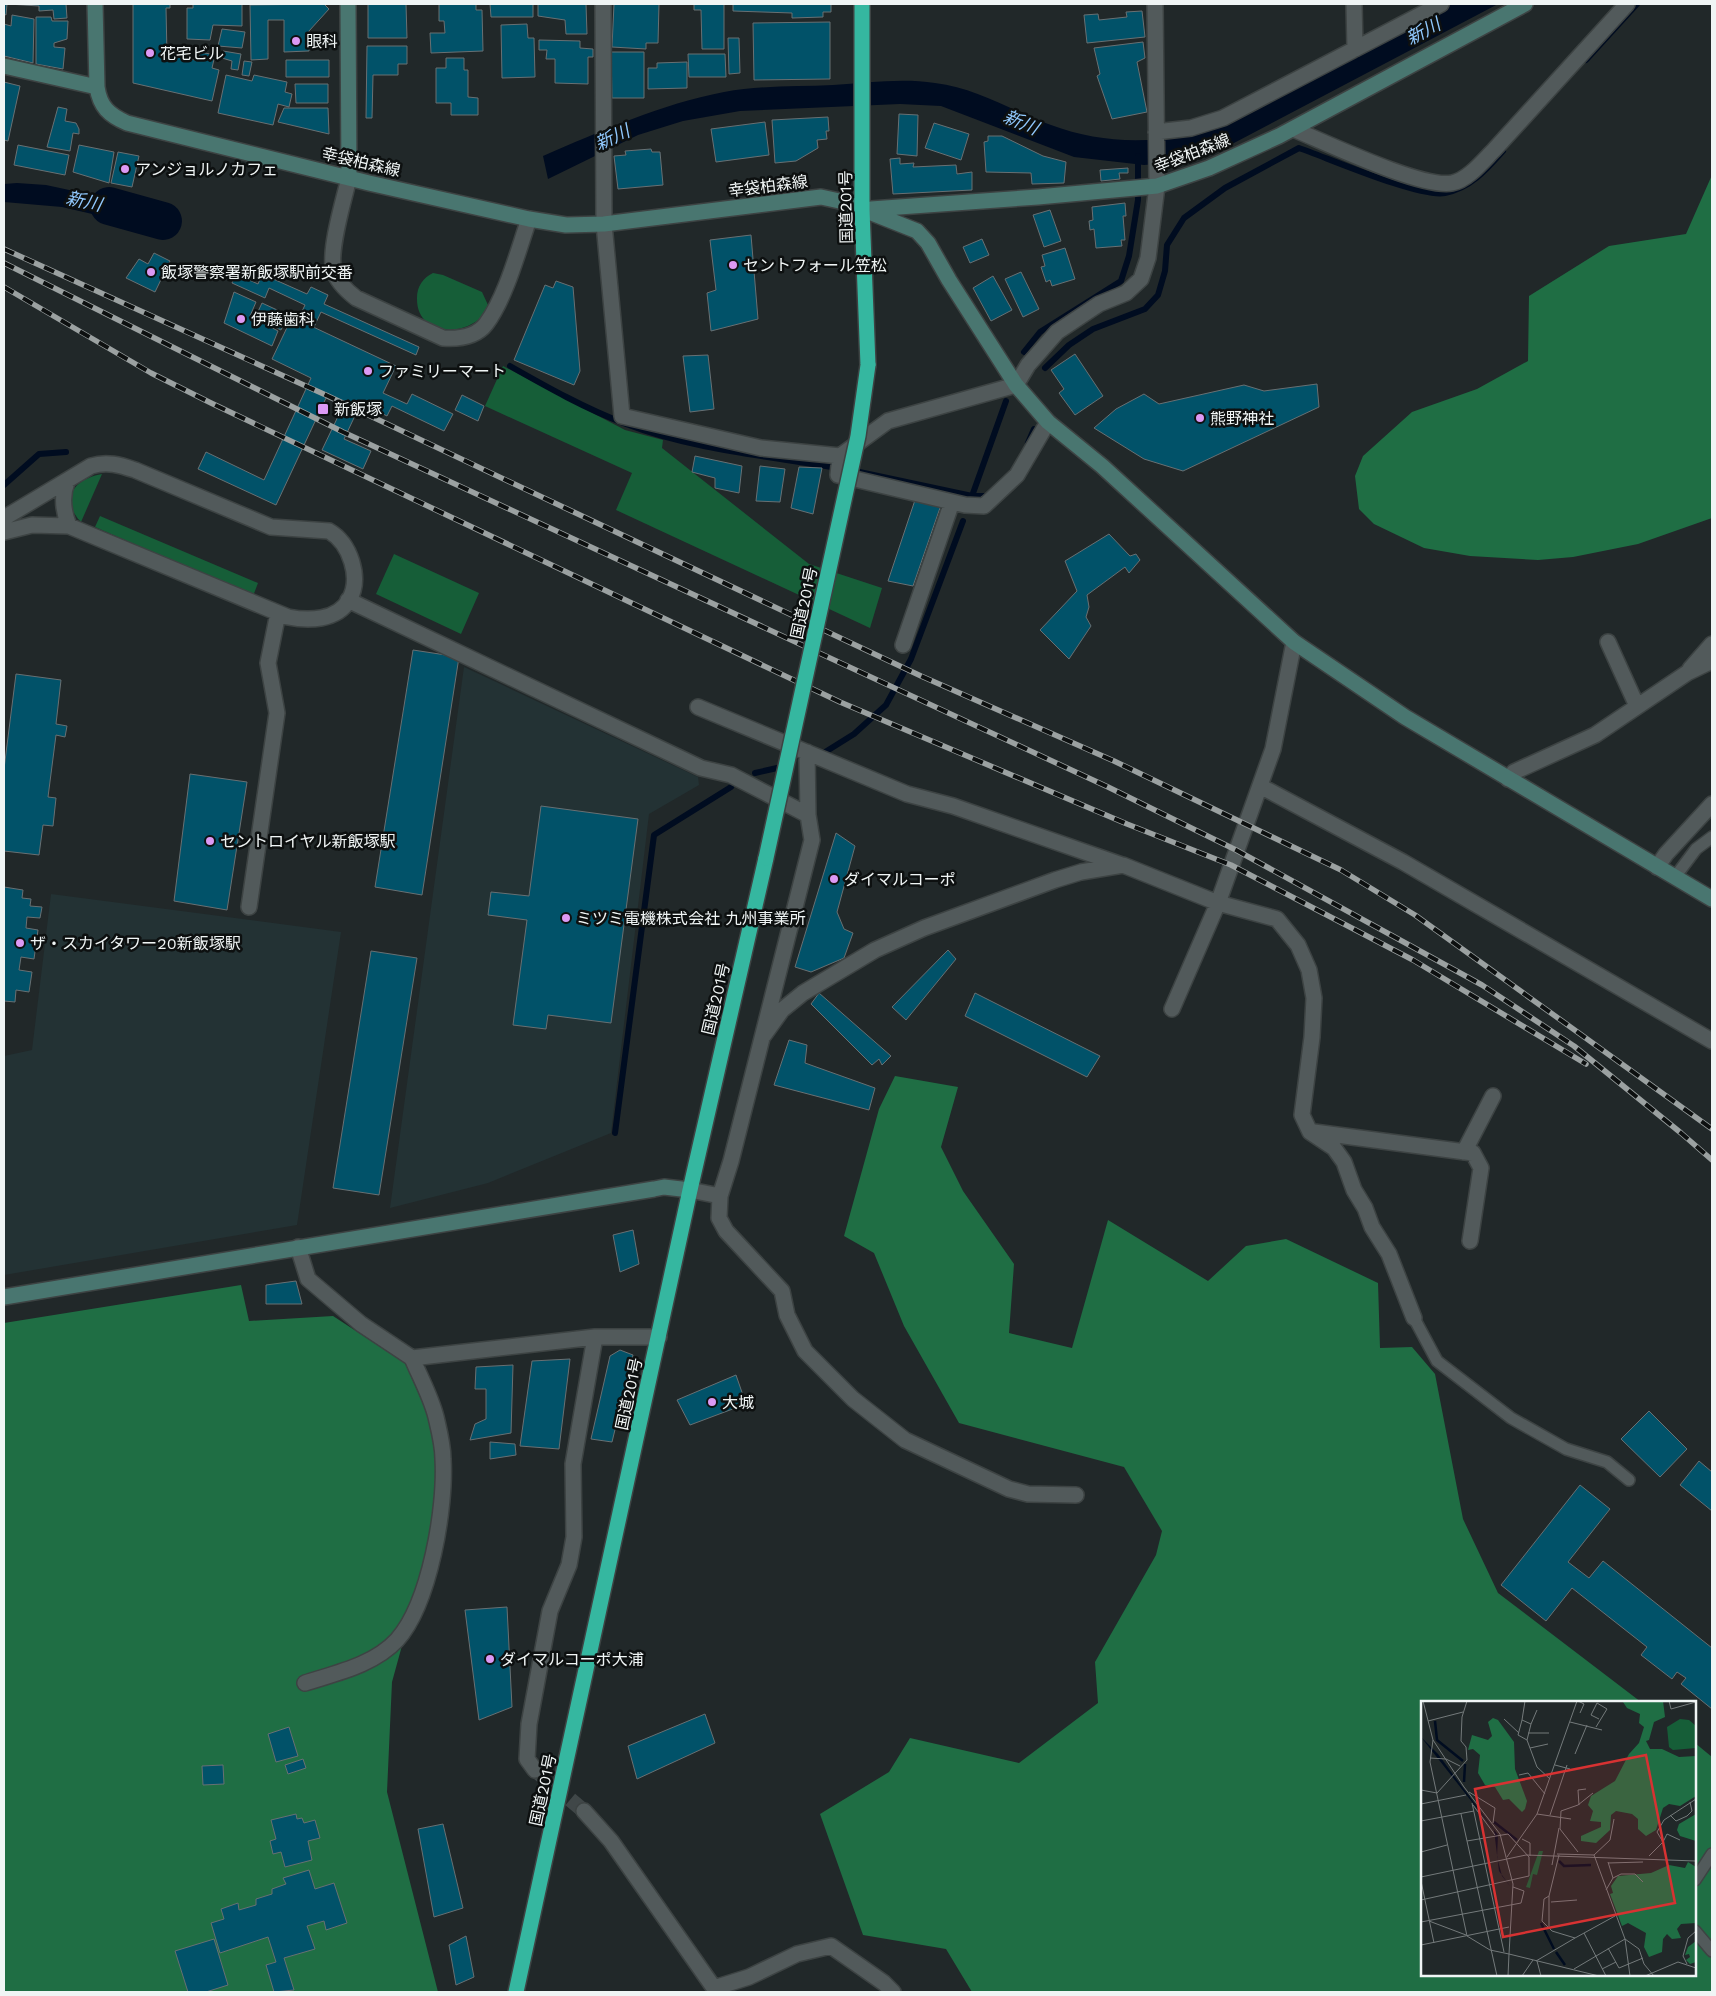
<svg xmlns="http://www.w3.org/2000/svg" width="1716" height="1996" font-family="'Work Sans','Noto Sans JP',sans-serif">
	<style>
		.built { fill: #233234 }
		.green { fill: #165e38 }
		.forest { fill: #1f6e44 }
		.water { fill: #000c20 }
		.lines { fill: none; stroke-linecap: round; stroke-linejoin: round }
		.stream { stroke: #000c20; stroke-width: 6 }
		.river { stroke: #000c20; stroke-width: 38 }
		.building { fill: #015269; stroke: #687073 }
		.street-tunnel { stroke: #404748; stroke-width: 15; stroke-dasharray: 15 8; stroke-linecap: butt }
		.lane-casing { stroke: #3d4343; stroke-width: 14 }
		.street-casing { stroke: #3d4343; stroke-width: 18 }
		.secondary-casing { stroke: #3d4343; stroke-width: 18 }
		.highway-casing { stroke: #3d4343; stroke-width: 18 }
		.lane { stroke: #525a5b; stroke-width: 11 }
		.street { stroke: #525a5b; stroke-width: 15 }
		.secondary { stroke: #497670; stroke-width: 15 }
		.highway { stroke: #35b7a0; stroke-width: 15 }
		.rail-casing { stroke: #9ba1a1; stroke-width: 5.5 }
		.rail { stroke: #0d1010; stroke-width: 4; stroke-dasharray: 11; stroke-linecap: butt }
		.highway-bridge-casing { stroke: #3d4343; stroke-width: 18; stroke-linecap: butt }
		.highway-bridge { stroke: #35b7a0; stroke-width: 15 }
		.poi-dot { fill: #dc99f4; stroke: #0d1010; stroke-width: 2 }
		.labels { text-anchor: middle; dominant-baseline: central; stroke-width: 5; stroke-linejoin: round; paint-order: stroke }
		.poi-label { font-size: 16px; fill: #f0f5f5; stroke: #0d1010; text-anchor: start }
		.street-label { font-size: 16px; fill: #f0f5f5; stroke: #0d1010 }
		.water-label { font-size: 18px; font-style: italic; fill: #91c9fe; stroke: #0d1010 }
		.inset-river { fill: none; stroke: #000c20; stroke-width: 2.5 }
		.inset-road { fill: none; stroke: #747a7b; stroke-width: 1 }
		.view { fill: #d73232; fill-opacity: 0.15; stroke: #d73232; stroke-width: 2.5 }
		.inset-edge { fill: none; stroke: #f0f5f5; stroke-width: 2.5 }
	</style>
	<rect width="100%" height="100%" fill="#212829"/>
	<!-- built -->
	<path class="built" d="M464,667L698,777L699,785L649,814L611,1133L488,1183L390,1208Z
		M51,894L341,932L297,1225L4,1275V1056L32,1050Z"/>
	<!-- green -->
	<path class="green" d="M433,273L443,275L482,292L488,305C480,336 416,342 417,298C417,286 423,278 433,273Z
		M503,366L625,430L663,440L662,448L809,564L882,588L870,628L616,510L632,473L485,406Z
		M102,474L81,522C59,499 74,479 102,474Z
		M100,516L258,583L253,596L95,527Z
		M394,554L479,593L461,634L376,594Z"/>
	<!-- forest -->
	<path class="forest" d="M1712,175V518L1638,544L1573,557L1538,560L1470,556L1424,548L1374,524L1359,509L1355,476L1363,456L1412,412L1477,389L1528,361L1529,296L1609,246L1686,234Z
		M895,1076L958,1087L941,1147L963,1191L1014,1264L1009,1333L1072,1348L1108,1220L1208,1281L1246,1246L1286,1239L1378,1283L1380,1348L1412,1347L1435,1374L1463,1519L1498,1593L1641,1702H1422V1975H1695V1743L1712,1757V1992H972L946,1949L863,1935L820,1814L889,1772L910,1738L1019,1763L1098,1703L1095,1662L1156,1555L1162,1531L1124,1467L959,1423L904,1326L874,1253L844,1236L879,1109Z
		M241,1285L249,1321L333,1316L405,1363L430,1419L437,1459L433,1511L425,1562L392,1682L387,1792L438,1992H4V1323Z"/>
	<!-- water -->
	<path class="water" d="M1449,4H1498L1234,143L1180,162L1144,165L1074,157L941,106L900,104L740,111L683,121L638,135L548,179L543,156C601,131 661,104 724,92C759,85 797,87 833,85C867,83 901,78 935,83C977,88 1012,111 1051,125C1110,147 1175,145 1231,120Z
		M17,183L46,185L162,210L157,229L62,207L4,202V184Z"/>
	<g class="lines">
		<!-- stream -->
		<path class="stream" d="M1586,60L1637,4
			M1024,352L1040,332L1121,281L1129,256L1138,200V156
			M510,366C547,387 586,409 626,424C693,450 768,456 838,468
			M1045,368L1069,345L1093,329L1145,309L1158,295L1165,271L1167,245L1184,218L1225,188L1299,148C1328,158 1419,198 1445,193C1471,188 1487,169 1503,151
			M1028,443L1034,429
			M850,470L972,496H990
			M4,485L39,454L66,452
			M972,496L1006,401
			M822,754L854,734L886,705L911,659L963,521
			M755,773L786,766
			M615,1133L654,835L731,787"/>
		<!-- river -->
		<path class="river" d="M109,206L163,221"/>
	</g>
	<!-- building -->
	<path class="building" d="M4,4H7L6,15L4,14Z
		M8,4H66L67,18L54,19L53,10L39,11V6Z
		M133,4H170V8H166L167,55L173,56L174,50L188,53V58L198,61L200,52L215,55L212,68L219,70L212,101L133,83Z
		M193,4H242V26L213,25L210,40L187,39V8H193Z
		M324,4L329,9L309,31V51L284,52V20H268V59L251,60L250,5Z
		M368,4H406L407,38H368Z
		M439,4H476V10H482L483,51L431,53L430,33H445L444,21H439Z
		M490,4H533V17H491Z
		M538,4H586L587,34H566L565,20L538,16Z
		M614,4H659L658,43H646V49L612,47Z
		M694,4H724V49H702L701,10H694Z
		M733,4H831V12H823V17L792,18V13L733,11Z
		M1142,11L1145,37L1087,43L1084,15L1098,14L1099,20L1127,17L1126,12Z
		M12,15L34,19L33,63L4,56V24L11,26Z
		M36,17H51L52,21H68L67,39L54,43V47L65,48L63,69L36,64Z
		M830,22V79L754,80L753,23Z
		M527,24L528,38H534L535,77L502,78L501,25Z
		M222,29L245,32L242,48L218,46Z
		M728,38H739L740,73L729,74Z
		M539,40L580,41V48L593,49V57H588V84L555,83V59H546L547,50H539Z
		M1143,42L1145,58L1137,62L1147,112L1112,119L1097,76L1100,74L1094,48Z
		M367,46H407V64H398V75H373L372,118H366Z
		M223,51L241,54L238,70L231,69L232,61L222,58Z
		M611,52H644V98H612Z
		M688,54H725L726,77H689Z
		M446,58H464V70H468V97L478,98V115H451V103H436V68H446Z
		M286,60H329V77H286Z
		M244,61L252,62L249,76L242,75Z
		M687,62V88L648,89V68H657V63Z
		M226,75L252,81L254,75L287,82L285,92L292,94L289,107L278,104L273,125L218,113Z
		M4,82L20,86L8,141L4,140Z
		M295,84H328V103H296Z
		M58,107L67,109L65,121L76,123L79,129V134L73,133L70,151L47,147Z
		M284,108H328L329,134L278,122Z
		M899,114L918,115L917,156L897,154Z
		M828,117L829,131H826L827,139L817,140L818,148L796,161L775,163L772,120Z
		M765,122L769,155L716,162L711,129Z
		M934,123L969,134L961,160L925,148Z
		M988,136H1002L1043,156L1066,162L1064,183L1032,184L1031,173L986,172L984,142L988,141Z
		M18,145L69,155L65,175L14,165Z
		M79,145L114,152L109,183L73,172Z
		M651,149L652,152H660L663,185L618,189L614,156L626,155L625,151Z
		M118,152L139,156L132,187L111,183Z
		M900,158V164L914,163L913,167L956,165L957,174L972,172V190L893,194L890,159Z
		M1128,168V173H1119L1120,179L1101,181L1100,170Z
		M1125,203L1126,216H1123L1125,240H1121L1122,246L1096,248L1094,229L1090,230L1089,221L1093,220L1092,207Z
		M1050,210L1061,241L1044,247L1033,215Z
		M751,235L758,319L711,331L707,293L716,290L710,240Z
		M982,239L989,255L970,263L963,247Z
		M1065,248L1075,279L1052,286L1050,280L1046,282L1041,267L1045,266L1042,255Z
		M154,253L170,261L155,292L126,278L139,259L148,264Z
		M1021,272L1039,309L1023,317L1005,279Z
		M236,274L258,284L262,274L307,294L311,287L328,295L324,304L419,347L416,355L321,312L314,327L298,320L305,305L269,288L265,298L232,283Z
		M993,276L1012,310L991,321L973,288Z
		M556,281L573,287L580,371L574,385L514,360L545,285L553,288Z
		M234,292L256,302L250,316L278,331L272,346L224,323Z
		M262,303L288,315L281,330L255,318Z
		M292,317L396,366L383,393L407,404L412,394L453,414L444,431L392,406L387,416L361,403L344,439L371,451L363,469L322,450L343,406L326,398L276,505L198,469L206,452L264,480L311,378L272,359Z
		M1075,354L1103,396L1075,415L1059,393L1064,389L1051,370Z
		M708,355L714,409L690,412L683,356Z
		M1317,384L1319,407L1183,471L1144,459L1094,428L1116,409L1144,394L1159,404L1244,385L1264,391Z
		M462,395L484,406L478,421L455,410Z
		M695,456L742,466L739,493L715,488V478L692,472Z
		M760,466L785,469L780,502L756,501Z
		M799,467L822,468L813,514L791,508Z
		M915,500L941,505L913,586L888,581Z
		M1109,534L1130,556L1136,554L1140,560L1129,573L1125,567L1087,595L1089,607L1086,617L1091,626L1069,659L1040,630L1077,591L1065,561Z
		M413,650L459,657L422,895L375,887Z
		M16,674L61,680L56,724L67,726L65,737L56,735L48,797L56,798L53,826L43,825L39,855L4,851V769Z
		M190,774L247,782L227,910L174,901Z
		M541,806L638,819L611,1023L548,1015L546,1029L513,1025L527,920L488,915L491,892L529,896Z
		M836,833L855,846L837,912L844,929L853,933L844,958L811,972L795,967Z
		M4,887L23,890L22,898L31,899L30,906L42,907L40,918L27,917L26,928L38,930L34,959L21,957L19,970L32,972L29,992L16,990L15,1002L4,1001Z
		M948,950L956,959L906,1020L892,1007Z
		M371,951L417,958L379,1195L333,1188Z
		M819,993L891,1056L882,1065L879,1059L872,1065L811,1004Z
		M975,993L1100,1056L1087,1077L965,1016Z
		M789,1040L807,1045L805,1063L875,1088L869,1110L774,1085Z
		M633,1230L639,1264L620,1272L613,1235Z
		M296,1281L302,1304H266V1285Z
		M620,1350L633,1355L612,1442L591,1439L610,1356Z
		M570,1359L559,1449L520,1446L532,1361Z
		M513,1365L511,1433L470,1440L475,1424L486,1419V1389H475L476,1367Z
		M736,1375L746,1404L690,1425L677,1400Z
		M1649,1411L1687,1449L1660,1477L1621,1439Z
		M490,1442L515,1444L516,1455L490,1459Z
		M1699,1461L1712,1472V1511L1680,1485Z
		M1580,1485L1610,1509L1568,1562L1589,1578L1603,1561L1712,1648V1709L1681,1684L1686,1678L1677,1672L1672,1679L1641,1655L1647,1647L1572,1588L1546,1621L1501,1585Z
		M507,1607L512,1707L479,1720L465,1610Z
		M705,1714L715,1743L637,1779L628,1746Z
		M289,1727L298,1756L276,1762L268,1734Z
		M303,1759L306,1768L288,1774L285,1765Z
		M223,1765L224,1784L203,1785L202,1766Z
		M296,1814L297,1819L302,1818L304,1823L315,1820L320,1838L308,1841L312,1860L285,1867L281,1852L273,1854L270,1841L276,1839L271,1820Z
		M443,1824L463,1908L434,1917L418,1829Z
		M309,1870L315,1889L334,1883L347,1923L326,1930L324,1921L307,1926L315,1949L284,1958L294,1990L274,1992L266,1965L276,1962L268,1937L220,1953L211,1923L224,1919L221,1909L238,1903L239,1910L256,1905V1899L272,1894V1889L286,1884L283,1878Z
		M466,1936L474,1977L456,1985L449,1945Z
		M214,1939L228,1985L206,1992H188L175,1951Z"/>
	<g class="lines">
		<!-- street-tunnel -->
		<path class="street-tunnel" d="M535,1770L584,1811"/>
		<defs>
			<path id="lane" d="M1675,877L1696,849L1712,837
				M1414,1318L1437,1361L1511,1418L1566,1449L1607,1462L1629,1480
				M1695,1880L1712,1854
				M1695,1931L1712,1951"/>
			<path id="street" d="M603,4L604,224L622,416L761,448L840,456L888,421L1016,385L1028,365L1057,332L1099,304L1126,293L1141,279L1148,258L1157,186L1155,4
				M1354,4L1355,49
				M1293,129C1325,142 1422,189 1452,183C1468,180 1483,161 1494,150L1627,4
				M1156,132L1191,128L1223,118L1441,4
				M349,178C344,199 328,252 334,271C337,282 347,291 356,298L443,338C458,339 476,337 486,324C506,297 518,251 529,219
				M840,456L838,475L965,505L984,506L1017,475L1048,422
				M67,482C61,497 63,511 69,526
				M4,518L91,466C107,461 120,465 135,470L271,527L329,531C350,543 362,578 349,600C337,621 308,621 288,617L69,526L32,525L4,532
				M348,600L701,768L731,775L808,815
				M1608,642L1637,706
				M903,645L952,502
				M1690,669L1712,644
				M698,707L907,794L953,806L1122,865
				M1508,779L1514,772L1595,735L1687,673L1712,661
				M1260,786L1403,862L1712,1041
				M1657,867L1666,854L1712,804
				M249,907L277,713L268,663L278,613
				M1172,1009L1218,903L1273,749L1294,642
				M764,1035L782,1010L803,993L875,950L924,928L1055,880L1081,872L1123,865L1218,903L1277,919L1298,945L1309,970L1314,998L1312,1037L1302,1115L1310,1132L1334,1148L1344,1162L1354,1190L1365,1208L1372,1227L1389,1254L1414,1318
				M1314,1132L1473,1153L1481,1168L1470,1241
				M1464,1152L1493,1096
				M690,1190L720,1196L731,1161L812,840L808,815L807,752
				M720,1196L719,1218L726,1231L782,1291L787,1315L805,1351L853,1399L905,1440L1009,1489L1028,1494L1076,1495
				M298,1247L308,1279L361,1324L412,1358L595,1337H659
				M305,1683C336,1673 374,1665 397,1640C430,1603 446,1507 443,1459C443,1445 439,1430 436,1417C431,1397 420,1377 412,1358
				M535,1770L527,1759L529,1724L550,1611L569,1565L574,1537L573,1464L595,1337
				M584,1811L611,1841L714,1988L749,1977L797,1954L831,1946L884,1983L893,1992"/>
			<path id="secondary" d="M95,4L97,87C100,107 109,115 127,123L369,183L529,219L566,225L604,224L821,197L844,202L917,231L928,243L949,280L1016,385L1048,422L1102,466L1294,642L1405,717L1712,899
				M348,4L349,178
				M4,66L97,87
				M871,209L1038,197L1157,186L1209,168L1279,136L1525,4
				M4,1297L654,1189L664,1187L690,1190"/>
			<path id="highway" d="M862,4V210L868,365
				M516,1992L690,1190L766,858"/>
		</defs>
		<!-- lane casing -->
		<use href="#lane" class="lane-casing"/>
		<!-- street casing -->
		<use href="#street" class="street-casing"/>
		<!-- secondary casing -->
		<use href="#secondary" class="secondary-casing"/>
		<!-- highway casing -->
		<use href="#highway" class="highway-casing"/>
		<!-- lane -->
		<use href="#lane" class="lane"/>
		<!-- street -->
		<use href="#street" class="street"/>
		<!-- secondary -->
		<use href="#secondary" class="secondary"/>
		<!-- highway -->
		<use href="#highway" class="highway"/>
		<defs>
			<path id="rail" d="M4,249L328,396L921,676L1114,761L1341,870L1415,915L1712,1129
				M4,263L343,432L1108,787L1236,850L1482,985L1574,1046L1681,1133L1712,1160
				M4,287L151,373L211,403L840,702L1127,824L1231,865L1413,960L1586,1064"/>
		</defs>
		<!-- rail casing -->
		<use href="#rail" class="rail-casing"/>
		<!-- rail -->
		<use href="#rail" class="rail"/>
		<defs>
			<path id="highway-bridge" d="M766,858L858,436L868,365"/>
		</defs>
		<!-- highway-bridge casing -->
		<use href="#highway-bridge" class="highway-bridge-casing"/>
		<!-- highway-bridge -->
		<use href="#highway-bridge" class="highway-bridge"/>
	</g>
	<!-- markers -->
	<g class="poi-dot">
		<circle cx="296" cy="41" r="5"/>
		<circle cx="150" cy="53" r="5"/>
		<circle cx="125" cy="169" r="5"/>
		<circle cx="733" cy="265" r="5"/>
		<circle cx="151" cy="272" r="5"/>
		<circle cx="241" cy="319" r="5"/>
		<circle cx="368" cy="371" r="5"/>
		<rect x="317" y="403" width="12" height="12" rx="2.5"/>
		<circle cx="1200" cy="418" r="5"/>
		<circle cx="210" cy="841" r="5"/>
		<circle cx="834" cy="879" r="5"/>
		<circle cx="566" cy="918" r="5"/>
		<circle cx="20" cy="943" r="5"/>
		<circle cx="712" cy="1402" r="5"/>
		<circle cx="490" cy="1659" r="5"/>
	</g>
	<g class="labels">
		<!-- poi labels -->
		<g class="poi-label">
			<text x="306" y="41">眼科</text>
			<text x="160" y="53">花宅ビル</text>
			<text x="135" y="169">アンジョルノカフェ</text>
			<text x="743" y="265">セントフォール笠松</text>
			<text x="161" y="272">飯塚警察署新飯塚駅前交番</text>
			<text x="251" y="319">伊藤歯科</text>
			<text x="378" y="371">ファミリーマート</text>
			<text x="334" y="409">新飯塚</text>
			<text x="1210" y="418">熊野神社</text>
			<text x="220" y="841">セントロイヤル新飯塚駅</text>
			<text x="844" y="879">ダイマルコーポ</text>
			<text x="576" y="918">ミツミ電機株式会社 九州事業所</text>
			<text x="30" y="943">ザ・スカイタワー20新飯塚駅</text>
			<text x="722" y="1402">大城</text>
			<text x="500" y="1659">ダイマルコーポ大浦</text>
		</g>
		<!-- street labels -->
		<g class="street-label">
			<text transform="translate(1192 153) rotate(-21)">幸袋柏森線</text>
			<text transform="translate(361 162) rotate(13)">幸袋柏森線</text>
			<text transform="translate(768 186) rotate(-7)">幸袋柏森線</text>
			<text transform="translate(846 207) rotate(-91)">国道201号</text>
			<text transform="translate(804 603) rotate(-78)">国道201号</text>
			<text transform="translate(716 999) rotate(-77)">国道201号</text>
			<text transform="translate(629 1394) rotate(-78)">国道201号</text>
			<text transform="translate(543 1790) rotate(-78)">国道201号</text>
		</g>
		<!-- water labels -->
		<g class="water-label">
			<text transform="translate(1423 31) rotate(-28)">新川</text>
			<text transform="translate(1021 122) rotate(23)">新川</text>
			<text transform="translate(612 137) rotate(-25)">新川</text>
			<text transform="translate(84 201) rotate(12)">新川</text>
		</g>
	</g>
	<!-- overview -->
	<g transform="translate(1421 1701)">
		<rect width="275" height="275" fill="#212829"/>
		<path d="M259,18L268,19L275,25V47L252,49L248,46L246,26ZM118,150H122L116,174L112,173L109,187L105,186Z" fill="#165e38"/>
		<path d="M242,0L244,16L233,21L228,39L225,40L229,48H241L258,56L275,55V95L259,105L248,103L242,107L235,129L225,135L217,128V118L211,113L195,110L190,114L189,129L175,142L160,140V135L180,126V121L169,120L172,110L167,104L170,95L194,80L208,53L218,42L223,26L218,22L219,13L206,7L202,1ZM72,17L77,19L93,41L94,68L106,100L104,108L101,111L88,98L82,99L74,86L64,84L57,72L59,54L52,48L47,49L51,34L67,39L71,35L67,21ZM275,113V140L259,135L256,129L258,123ZM267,161L275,166V222L260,223L256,228L260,237L251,238L246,233L242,238L241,251L228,256L223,246L225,232L207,222L201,225L189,193L192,192L190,185L197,175L230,172L248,164L264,167ZM275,240V261L269,263L265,259L269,256L268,253L264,254L267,246Z" fill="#1f6e44"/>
		<path d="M0,36L17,53L77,134L76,156L81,175L89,185L78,170L73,129Z" fill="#000c20"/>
		<path class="inset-river" d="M14,20L16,39L42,60M43,81L44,63M73,121L96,139M138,160L143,165L170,164M120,222L133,248M135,251L144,264"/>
		<path class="inset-road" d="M2,0L12,39L43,86L79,133L92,183L88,253L178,275M104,0L101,19L110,23L106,39L116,66L129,78M157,0L163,3L159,12M248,0L250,8L275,1M83,18L98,32M101,19L97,34L106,39M7,20L42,11M149,21L181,29M110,23L116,9M175,26L186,8L176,2L170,14L178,18M107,32H128M12,39L9,61L46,235L69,249L88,253L87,275M109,47L127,43M154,53L166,24M9,57L25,58L39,65M134,64L149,68M98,74L107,72L124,93M0,89L16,92L46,59L45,46L40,40L41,16L46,0M48,91L74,107L72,122M51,102L83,251M0,103L45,94M52,104L74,134M158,104L157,89L165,88M40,113L76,275M116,113L150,118M129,114L146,64M249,114L255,120L266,115L271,110L269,101M0,120L53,110M101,138L109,142V155M242,141L246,133L259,139M0,151L26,144M157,151L139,128L140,110L157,104L172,92M136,153L173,154L204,238L209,275M173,154L189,139L193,118M228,155L242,141L236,131L243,119L275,98M86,156L116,113L156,0M187,162L222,161M131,164L138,127M0,176L105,154L275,160M192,177L200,173H214L222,181M0,180L13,242M185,189L192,177L187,161M128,195L123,198L121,220L131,230L154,237L194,215M0,199L108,175V156L87,133L46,140M130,201L156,199M8,220L45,234M0,221L100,202L103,190L92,186M128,226V195L138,154M163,232L185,275M204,238L218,248L223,263L233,275M0,244L88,226M187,247L198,267L222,257M115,260L154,237M116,260L120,275M266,263L262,255L267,237L275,230M153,268L204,238M181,268L195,261M101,275L112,259M224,275L257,261L275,267"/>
		<path class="view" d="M225,54L254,202L82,236L54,88Z"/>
		<rect width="275" height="275" class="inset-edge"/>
	</g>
	<!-- border -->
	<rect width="1716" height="1996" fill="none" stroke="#f0f5f5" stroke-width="10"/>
</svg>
